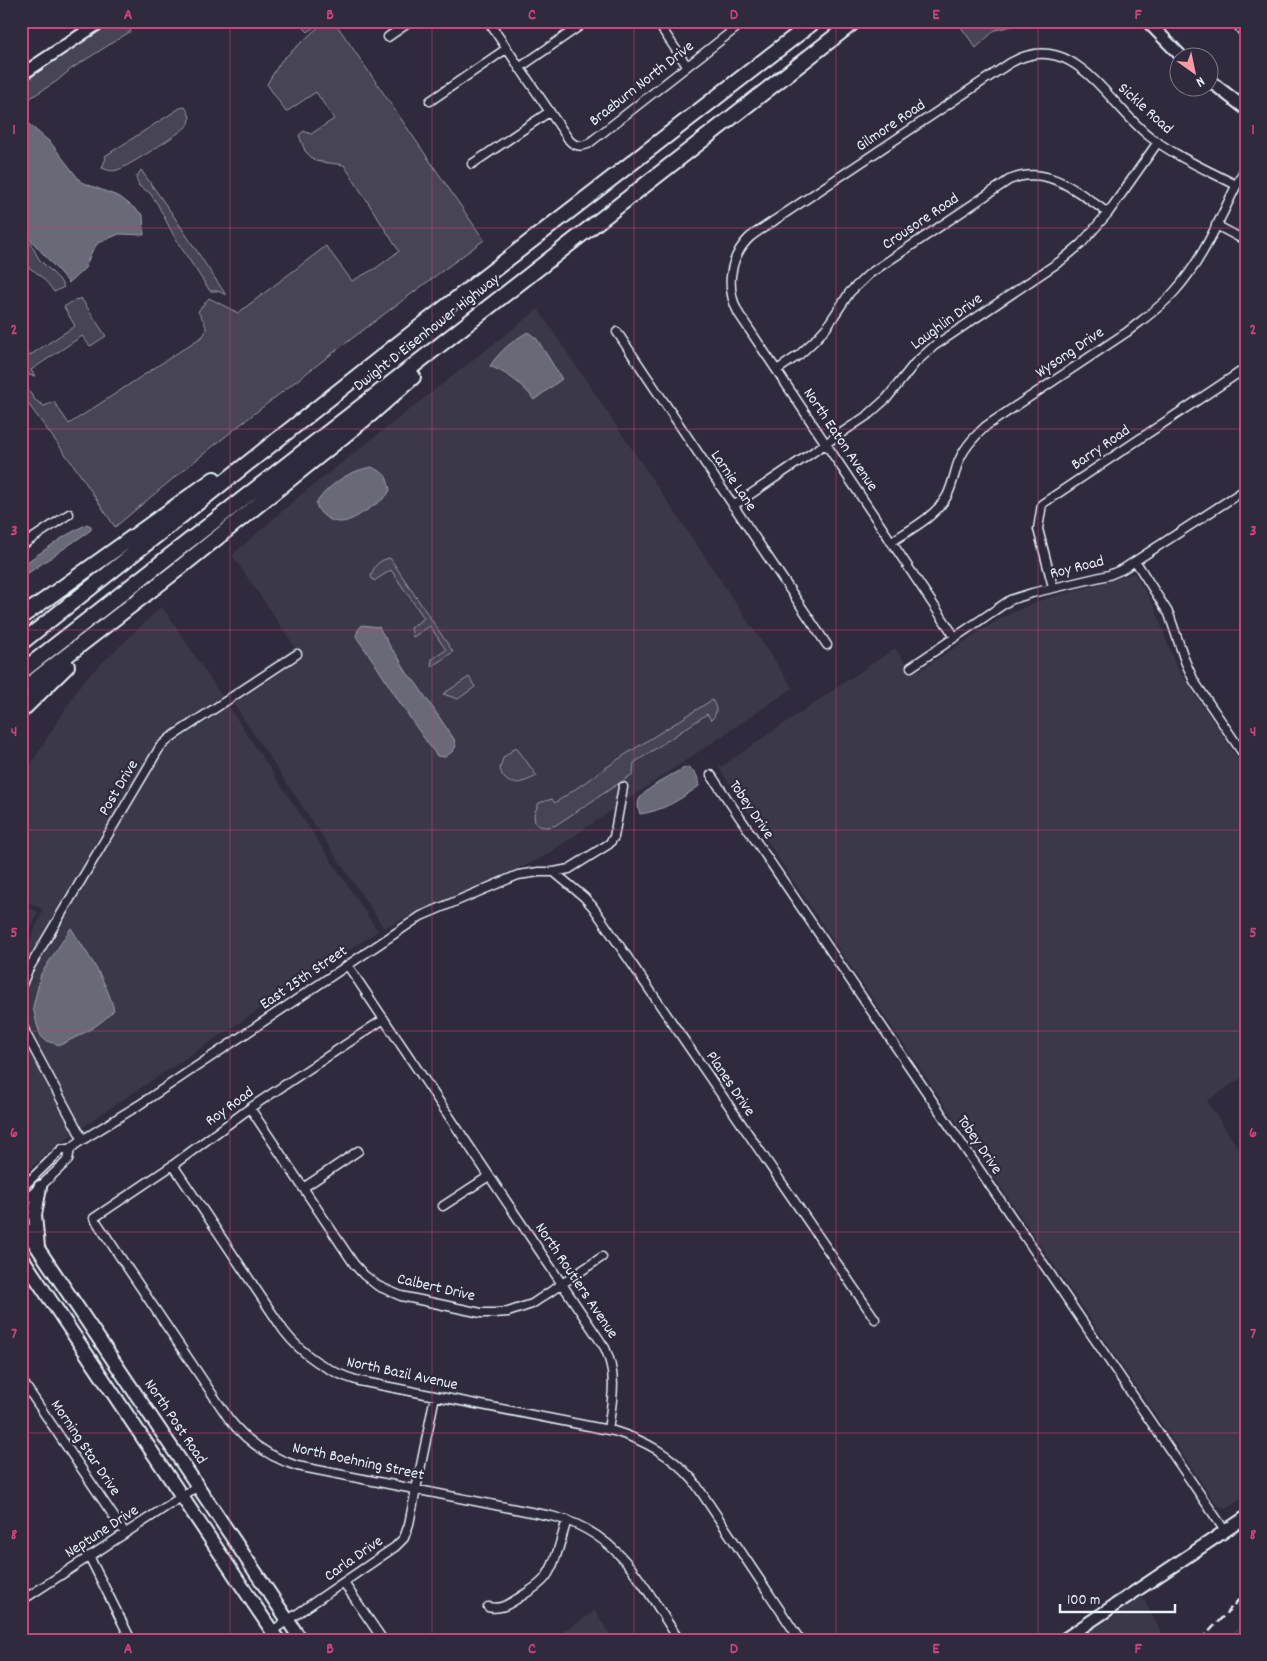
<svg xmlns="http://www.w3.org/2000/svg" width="1267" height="1661" font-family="Dekko,sans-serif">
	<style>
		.built { fill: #3b3749 }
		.green { fill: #464455; stroke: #979aa6 }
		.water { fill: #696978; stroke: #9c9fab }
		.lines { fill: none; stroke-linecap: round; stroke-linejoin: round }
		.street-casing { stroke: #e8f1f8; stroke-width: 11 }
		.secondary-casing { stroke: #e8f1f8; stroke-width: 15 }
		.primary-casing { stroke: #e8f1f8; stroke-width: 16 }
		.highway-casing { stroke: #e8f1f8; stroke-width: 18 }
		.street { stroke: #2f2a3d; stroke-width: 8 }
		.secondary { stroke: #2f2a3d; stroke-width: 11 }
		.primary { stroke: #2f2a3d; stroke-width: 12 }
		.highway { stroke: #2f2a3d; stroke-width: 14 }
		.rail { stroke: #e8f1f8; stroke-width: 2.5; stroke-dasharray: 8 4; stroke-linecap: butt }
		.grid { fill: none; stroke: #ca437a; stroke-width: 1; stroke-opacity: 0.55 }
		.labels { text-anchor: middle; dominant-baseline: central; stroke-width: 4.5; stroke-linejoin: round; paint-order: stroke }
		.street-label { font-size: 16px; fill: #e8f1f8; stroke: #2f2a3d }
		.neatline { fill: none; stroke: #ca437a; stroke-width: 2 }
		.grid-label { font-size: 16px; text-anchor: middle; font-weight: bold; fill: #ca437a }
	</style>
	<rect width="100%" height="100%" fill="#2f2a3d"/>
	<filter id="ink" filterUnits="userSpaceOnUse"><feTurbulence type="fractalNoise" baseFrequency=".02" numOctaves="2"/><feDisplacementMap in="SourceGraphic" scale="10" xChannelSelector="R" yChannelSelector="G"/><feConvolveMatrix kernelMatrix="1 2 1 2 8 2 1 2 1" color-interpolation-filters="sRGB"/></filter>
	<g filter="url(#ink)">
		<!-- built -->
		<path class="built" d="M538,309L793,688L540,859L384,928L226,693L295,647L232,555L298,497Z
			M1134,573L1154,605L1175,664L1246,771V1075L1207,1101L1246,1160V1496L1225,1509L1216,1504L811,908L719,768L895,648L904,661L920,670L999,619L1043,599L1096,585Z
			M162,606L378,931L97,1117L48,1153L21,1177V949L28,945L43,910L21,898V780L82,682Z
			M21,903L38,912L25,943L21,945Z
			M1142,1596L1165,1640H1078Z
			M595,1611L614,1640H550Z
			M1246,1619V1640H1226Z"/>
		<!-- green -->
		<path class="green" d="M123,21L126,22L131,31L71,69L57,81L21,104V85C39,72 105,21 123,21Z
			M307,21H321L308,32L301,25Z
			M325,21H334L484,240C358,333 234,426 115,527L77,470L32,409L21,392V379L35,400L44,406L54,402L69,424L203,336C210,327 203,320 198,312L199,310L209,298L238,313L326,246L352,281L376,268L399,251L344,165L315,161L305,151L299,135L304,131L311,134L334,119L316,92L286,112L267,84L281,61Z
			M966,21H1017V25L995,30L976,48L961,27Z
			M185,107C189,113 192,119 188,125C182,132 126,168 117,170C111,172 108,170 102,168L106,158L105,156L180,108Z
			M141,170L171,212L226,295L218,291H210L176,240L158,205L150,193L139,186L136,178Z
			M21,226L39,259L59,279L64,287L54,292C46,280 35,269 21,264Z
			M81,298L106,336L92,345L90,346L82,336L31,370L35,376L29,375L21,362V356L24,359L75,326L64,307L76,299L77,300Z
			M390,558L453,652L431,667L432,659L446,650L430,626L413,637L411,628L424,618L391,570L374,581L371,577C373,567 378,560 390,558Z
			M469,677L475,687L458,699L443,694Z
			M712,700C717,707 718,714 711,720L707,714L634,763L633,774L556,825C548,828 541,828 535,823L534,814L539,803L552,799L555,803L623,756Z
			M516,747L537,776C522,783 506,790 500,769L503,758Z"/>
		<!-- water -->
		<path class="water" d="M24,120L51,143L81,182L120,197L143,215L144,235L119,234L98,243L92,251L85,268L69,283L30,239L21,226V121Z
			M528,332L537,339L562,379L534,400C523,384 508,374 490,366C499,352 513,340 528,332Z
			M372,467C386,475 386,473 390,490C386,499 378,502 370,508C356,517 343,528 327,518C321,514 318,511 316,503C330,484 348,471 372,467Z
			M87,524L91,526V530L21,578V566L65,536Z
			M362,625L379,627L391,648L397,655L407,673L416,683L454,739L456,746L453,751L445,757L437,756C414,725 394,694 374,662C368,653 361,645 356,636L358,630Z
			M687,767C695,769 699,778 699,786C681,799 663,811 640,814C638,809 637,803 640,798C648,787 675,772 687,767Z
			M71,928C88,955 106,979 114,1010C100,1026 79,1036 60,1045L46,1041L41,1036L37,1025L33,1007L41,974Z"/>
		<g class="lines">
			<defs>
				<path id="street" d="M488,21L569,140C574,146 581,147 588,144L745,21
					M655,21L660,26L668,21
					M1235,21L1246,37
					M660,26L687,66
					M388,37L411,21
					M519,68L584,23
					M430,101L506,49
					M472,164L549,112
					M1216,225L1246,241
					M617,332L827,645
					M777,370L799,355L814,341L826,328L850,292L869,274L1009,180C1048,164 1078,192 1108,213
					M733,506L868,415L887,398L915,363L934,346L1062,260L1081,244L1108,213L1158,142
					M891,542C911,529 935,517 947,496C952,486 954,476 957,466C962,450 973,438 986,426L1127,332C1143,319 1160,308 1174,292C1206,257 1223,209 1246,167
					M21,546L69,514
					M1136,562L1169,614L1185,661L1194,681L1246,758
					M1053,587L1038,529L1042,504L1246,368
					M955,637L739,314C725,289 729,258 749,238C757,231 767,226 775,220L1010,63C1073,27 1107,103 1149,136C1175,156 1207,170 1236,185
					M911,667L1010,600L1032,593L1109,575L1123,569L1246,489
					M711,775L1225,1531
					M554,872L584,897L593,907L875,1319
					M348,966L605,1348C618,1376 612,1401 608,1430
					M21,987L28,970L160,747L170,738L297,654
					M384,1019L250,1108L173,1165L94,1218L229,1419C247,1442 269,1457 297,1466L551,1516C619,1531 644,1587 679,1640
					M21,1020L26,1034L83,1140
					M250,1108L354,1264L364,1275L378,1286L401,1296L481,1313H494L508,1312L532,1304L602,1257
					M173,1165L284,1331C304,1357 328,1372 359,1381L614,1431C646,1441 671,1455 693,1480L800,1640
					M303,1188L358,1151
					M21,1189L62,1149H70
					M21,1202H24L68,1160L70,1149L79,1142L139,1105L421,916L518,875L539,872H554L569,869L609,844L614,837L623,787
					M443,1206L489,1176
					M21,1379L125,1533
					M89,1556L131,1640
					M344,1583L383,1640
					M21,1601L198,1486
					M488,1607C502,1610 509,1604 520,1597C528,1592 539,1586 545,1578C556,1564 561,1538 567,1520
					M272,1631L395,1547L404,1538L409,1524L435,1396"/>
				<path id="secondary" d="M1147,21L1183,58
					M21,75L102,21
					M1210,81L1246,109
					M1063,1640L1246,1517"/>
				<path id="primary" d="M21,1223L301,1640
					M38,1247L35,1215L40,1187
					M21,1256L278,1640"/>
				<path id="highway" d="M21,617L214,479
					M21,643L398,344L815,21
					M21,672L855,21
					M21,691L177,570L371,414L413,377
					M21,711L67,666"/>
			</defs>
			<!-- street casing -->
			<use href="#street" class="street-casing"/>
			<!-- secondary casing -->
			<use href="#secondary" class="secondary-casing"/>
			<!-- primary casing -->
			<use href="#primary" class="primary-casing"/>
			<!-- highway casing -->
			<use href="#highway" class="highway-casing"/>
			<!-- street -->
			<use href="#street" class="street"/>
			<!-- secondary -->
			<use href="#secondary" class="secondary"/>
			<!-- primary -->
			<use href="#primary" class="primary"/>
			<!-- highway -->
			<use href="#highway" class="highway"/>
			<!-- rail -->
			<path class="rail" d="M1201,1640L1246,1592"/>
		</g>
	</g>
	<!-- grid -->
	<path class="grid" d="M230,21V1640M432,21V1640M634,21V1640M836,21V1640M1038,21V1640M21,228H1246M21,429H1246M21,630H1246M21,830H1246M21,1031H1246M21,1232H1246M21,1433H1246"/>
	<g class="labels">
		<!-- street labels -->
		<g class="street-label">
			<text transform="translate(642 84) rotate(-38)">Braeburn North Drive</text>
			<text transform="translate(1145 109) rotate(42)">Sickle Road</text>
			<text transform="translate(891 126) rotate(-34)">Gilmore Road</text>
			<text transform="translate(921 222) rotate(-34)">Crousore Road</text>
			<text transform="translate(947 322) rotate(-36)">Laughlin Drive</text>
			<text transform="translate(427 333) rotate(-38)">Dwight D Eisenhower Highway</text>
			<text transform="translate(1070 353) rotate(-34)">Wysong Drive</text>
			<text transform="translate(840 440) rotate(56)">North Eaton Avenue</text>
			<text transform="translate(1101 448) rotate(-34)">Barry Road</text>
			<text transform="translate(733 481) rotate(56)">Larnie Lane</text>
			<text transform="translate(1077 568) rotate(-14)">Roy Road</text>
			<text transform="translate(119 788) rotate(-59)">Post Drive</text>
			<text transform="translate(751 810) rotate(56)">Tobey Drive</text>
			<text transform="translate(304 978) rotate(-34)">East 25th Street</text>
			<text transform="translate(730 1084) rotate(56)">Planes Drive</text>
			<text transform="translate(230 1107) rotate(-36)">Roy Road</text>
			<text transform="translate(979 1145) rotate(56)">Tobey Drive</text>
			<text transform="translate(576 1281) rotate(56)">North Routiers Avenue</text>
			<text transform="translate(436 1288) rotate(13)">Calbert Drive</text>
			<text transform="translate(402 1374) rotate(12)">North Bazil Avenue</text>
			<text transform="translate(175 1422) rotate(56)">North Post Road</text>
			<text transform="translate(85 1448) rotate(56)">Morning Star Drive</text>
			<text transform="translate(358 1462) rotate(12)">North Boehning Street</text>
			<text transform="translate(102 1532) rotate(-33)">Neptune Drive</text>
			<text transform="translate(354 1559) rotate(-35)">Carla Drive</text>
		</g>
	</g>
	<!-- margin -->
	<rect width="1267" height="1661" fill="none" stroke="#2f2a3d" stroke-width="55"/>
	<!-- north arrow -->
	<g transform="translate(1194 72) rotate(147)"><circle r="24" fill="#2f2a3d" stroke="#797a88"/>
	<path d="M0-4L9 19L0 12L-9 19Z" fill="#ff9aa2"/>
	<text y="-8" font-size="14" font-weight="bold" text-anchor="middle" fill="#e8f1f8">N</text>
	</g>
	<!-- scale -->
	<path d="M1060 1604v8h115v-8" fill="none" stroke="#e8f1f8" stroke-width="2.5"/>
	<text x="1067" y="1604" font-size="15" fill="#e8f1f8" stroke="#2f2a3d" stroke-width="4" paint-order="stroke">100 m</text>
	<rect x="28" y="28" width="1212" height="1606" class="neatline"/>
	<g class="grid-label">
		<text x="128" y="19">A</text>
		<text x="330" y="19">B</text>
		<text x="532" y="19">C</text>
		<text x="734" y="19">D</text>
		<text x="936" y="19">E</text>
		<text x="1138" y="19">F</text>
		<text x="14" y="134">1</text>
		<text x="1253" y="134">1</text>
		<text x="14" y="334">2</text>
		<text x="1253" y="334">2</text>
		<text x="14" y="535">3</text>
		<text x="1253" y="535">3</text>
		<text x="14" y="736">4</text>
		<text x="1253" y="736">4</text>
		<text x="14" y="937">5</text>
		<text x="1253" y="937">5</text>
		<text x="14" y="1137">6</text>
		<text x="1253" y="1137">6</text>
		<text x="14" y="1338">7</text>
		<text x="1253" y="1338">7</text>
		<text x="14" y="1539">8</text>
		<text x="1253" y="1539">8</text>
		<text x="128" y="1653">A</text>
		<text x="330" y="1653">B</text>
		<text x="532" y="1653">C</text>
		<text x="734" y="1653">D</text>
		<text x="936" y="1653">E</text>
		<text x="1138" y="1653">F</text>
	</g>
</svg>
